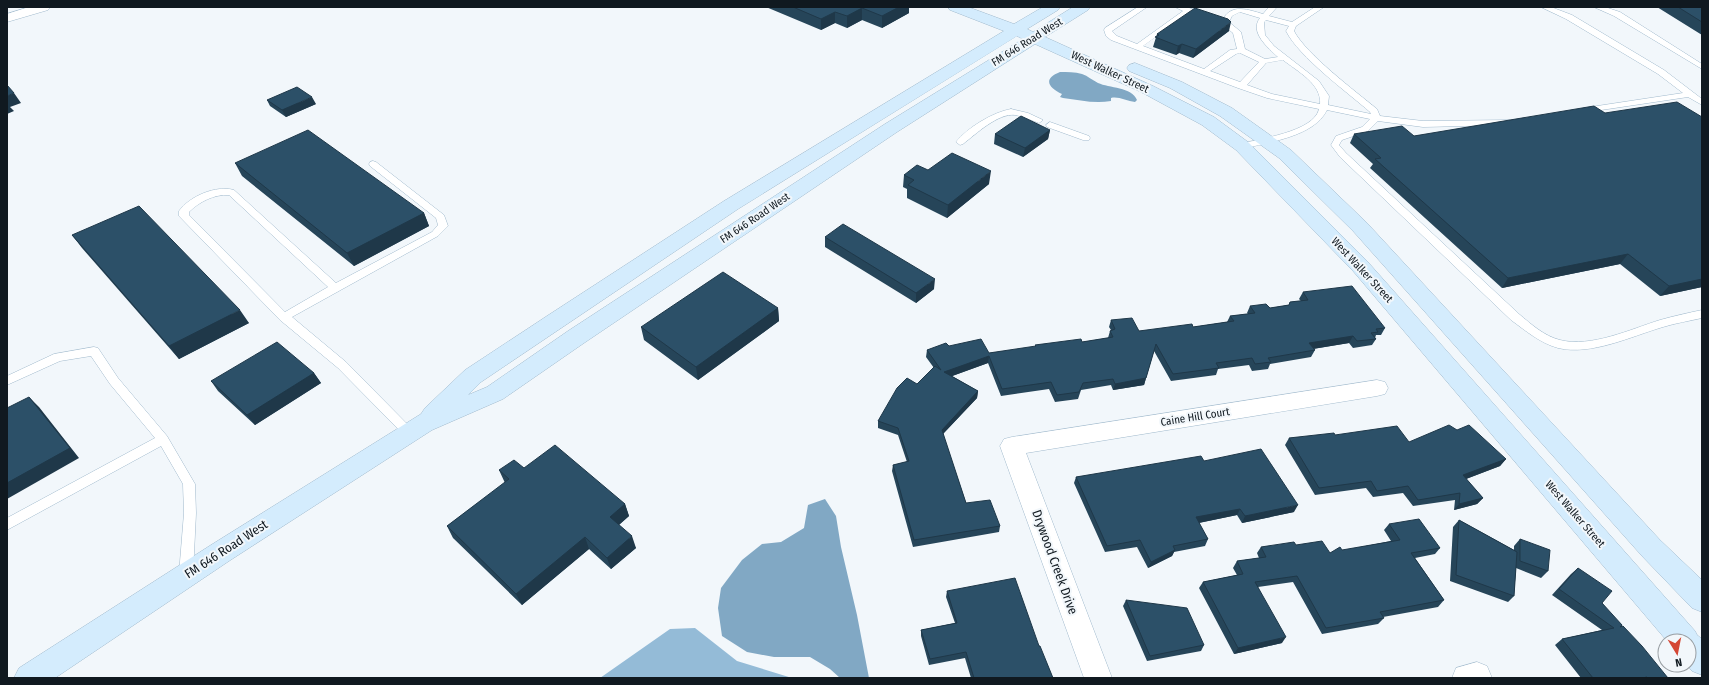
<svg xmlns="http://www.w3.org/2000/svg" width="1709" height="685" font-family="'Fira Sans Condensed',sans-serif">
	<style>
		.forest { fill: #94bbd7 }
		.water { fill: #81a8c4 }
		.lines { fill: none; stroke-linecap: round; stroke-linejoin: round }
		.lane-casing { stroke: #a1bacd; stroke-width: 1 }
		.street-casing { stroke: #a1bacd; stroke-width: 1 }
		.secondary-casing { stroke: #a1bacd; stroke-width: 1 }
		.lane { fill: #fff; fill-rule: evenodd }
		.street { fill: #fff; fill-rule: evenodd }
		.secondary { fill: #d4ecfd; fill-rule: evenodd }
		.wall { fill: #264559 }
		.shaded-wall { fill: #1f3849 }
		.building { fill: #2c5068; stroke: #1f3849 }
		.labels { text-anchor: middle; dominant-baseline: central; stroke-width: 4; stroke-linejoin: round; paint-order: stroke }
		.street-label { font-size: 11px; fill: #101920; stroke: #f2f7fb }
		.near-street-label { font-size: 13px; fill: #101920; stroke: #f2f7fb }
	</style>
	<rect width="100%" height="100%" fill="#f2f7fb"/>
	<!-- forest -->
	<path class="forest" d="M695,628L737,661L792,678H600L670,629Z"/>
	<!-- water -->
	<path class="water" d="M1060,72C1067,72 1075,72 1082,74C1088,76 1092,80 1098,83C1109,88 1132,87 1137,100L1135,102C1127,101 1118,96 1111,98V101C1095,104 1079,100 1063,98L1060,97L1062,94C1049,88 1042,79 1060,72Z
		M825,499L836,516L841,547L857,615L869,678H840L830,669L810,657H774L747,652L722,636L718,608L721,588L742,560L762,544L781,542L804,528L808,505Z"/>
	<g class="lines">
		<defs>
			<path id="lane" d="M1138,7H1147L1112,31L1117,36L1137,44L1183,11L1175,7H1186L1223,19C1232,3 1249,10 1263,14L1269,7H1277L1269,16L1292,22L1315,7H1324L1296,26L1294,31C1306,54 1355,91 1377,109L1380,116L1423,121L1510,120L1511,122L1507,125L1423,127L1378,121L1368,131L1342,140L1339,145L1346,153L1519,314C1531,324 1544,336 1560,340C1591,348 1631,329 1660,320C1674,316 1688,313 1702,310V318C1689,321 1676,323 1663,327C1632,336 1591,356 1558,348C1540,343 1526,331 1511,320L1340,157L1331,145L1336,136L1362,127L1370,119L1327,110C1314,137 1268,142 1242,149L1239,148L1238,146L1239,144C1258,139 1314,132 1319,109L1267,98L1238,88L1111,40L1106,36L1104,30L1105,28ZM1240,12L1260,18C1249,32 1268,48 1278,57L1265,59L1245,49L1241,32L1229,22L1232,16ZM1189,13L1222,24L1233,33L1237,49L1230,50L1204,69L1143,46ZM1266,20L1289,26L1286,31C1299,57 1347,92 1370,112L1371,114L1328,105L1329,96L1319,81L1274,46L1265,35L1264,22ZM1240,53L1259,62L1240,82L1210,71L1236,54ZM1283,60C1297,71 1322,84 1320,104L1272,94L1247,85L1266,63Z
				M1541,7H1551L1572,15L1664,70L1702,99V105L1688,97L1581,113L1580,111L1581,109L1584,108L1683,93L1658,74L1566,19Z
				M1594,7H1605L1620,12L1702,64V69L1614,16Z
				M1011,109L1028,113L1043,120L1039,123C1031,120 1023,116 1015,115C998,113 976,134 963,144L960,145L956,142C967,128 993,112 1011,109Z
				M1050,122L1089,136L1090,138L1089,140H1083L1047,127L1046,125Z
				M373,161L376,162L444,215L448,226L438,236L292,317L346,362L413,430L415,433L413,436L409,438L405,436L338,368L280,320L179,216V211C190,196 216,185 234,190L336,283L432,232L438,225L436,218L370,166L369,164L370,162ZM229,195L328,287L285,312L189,215V212C199,202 214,194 229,195Z
				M94,347L98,348L118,378L167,436L195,484L196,513L193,574L191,578L186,580L181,578L179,574L184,513L183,484L161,446L7,530V518L155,438L110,384L91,356L60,361L7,385V376L54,354Z"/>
			<path id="street" d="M29,7H50L48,10L7,22V14Z
				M1377,380L1385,382L1388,388L1385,394L1377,396L1026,453L1112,678H1084L1000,446L1004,439L1012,437Z
				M1477,662L1487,666L1492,678H1452L1456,668Z"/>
			<path id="secondary" d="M948,7H968L1014,24L1043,7H1060L1058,10L1027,29L1033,32L1073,7H1090L1088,10L1045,37L1153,86L1214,117L1248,142L1367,261L1695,631L1697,635L1702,639V675L1692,671L1687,665H1689V641H1667L1353,271L1236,150L1202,125L1141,92L1035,44L897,132L584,343L503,399L432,430L229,561L55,678H14L19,668L211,545L421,414L425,408L465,370L547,316L724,201L1004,31L950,10ZM1017,36L1023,39L885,124L568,331L487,387L468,395L481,382L738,209Z
				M1135,63L1182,82L1232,108L1291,150L1367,223L1660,540L1702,580V612L1692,608L1642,556L1353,231L1279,158L1220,116L1170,88L1129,71L1127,68L1129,65Z"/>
		</defs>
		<!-- lane casing -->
		<use href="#lane" class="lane-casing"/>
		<!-- street casing -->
		<use href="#street" class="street-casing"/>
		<!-- secondary casing -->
		<use href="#secondary" class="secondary-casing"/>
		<!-- lane -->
		<use href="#lane" class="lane"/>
		<!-- street -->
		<use href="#street" class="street"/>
		<!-- secondary -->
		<use href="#secondary" class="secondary"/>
	</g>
	<!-- wall -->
	<path class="wall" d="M766,7H909V13L882,28L862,20L847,28L835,23L821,30Z
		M1657,7H1702V35Z
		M1229,31L1193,58L1179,53L1176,55L1153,47L1157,34Z
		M267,100L316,104L286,117L270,106Z
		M1605,113L1702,117V287L1660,296L1620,264L1502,288L1370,168L1373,164L1350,143L1354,134L1414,136Z
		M1050,130L1048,139L1023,157L994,144L995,134Z
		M235,163L424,213L429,226L354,266L242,176Z
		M928,170L989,184L947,218L907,198V189L903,187L904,175Z
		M72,235L249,323L179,359L82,248Z
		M825,237L934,289L916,303L825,247Z
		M1303,292L1385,328L1381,335H1376L1375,338L1376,339L1372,345L1353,348L1349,343L1313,349L1315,350L1311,357L1270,364L1268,369L1252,371L1249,365L1218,369L1216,375L1171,381L1154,351L1144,385L1113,390L1111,385L1081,390L1078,399L1055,402L1049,389L1001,396L988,363L952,376L978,391L977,398L943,434L966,503L1000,526L999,532L913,547L892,471L893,465L907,462L898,435L878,428V421L934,368L926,357L927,350L949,346L989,353L1035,347V345L1082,342L1108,338L1110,331L1111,330L1109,327L1111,320L1139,331L1193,327L1227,322L1230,316L1248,314L1247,313L1250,306L1270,308L1289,305L1290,302L1301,301L1299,299Z
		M778,308L779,321L698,380L644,340L641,327Z
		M314,373L321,383L255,425L218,391L211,381Z
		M1335,435L1409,442L1506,459L1500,466L1466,479L1483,498L1477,504L1454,510L1455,500L1413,506L1403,493L1373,497L1366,488L1315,495L1285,445L1289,438Z
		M1204,461L1294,512L1242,523L1237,515L1199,523L1208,539L1205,546L1174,552L1172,556L1148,568L1137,547L1105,552L1074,483L1076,477Z
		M524,468L625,504L629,516L619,525L636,548L611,569L589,549L522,605L453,538L447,526L505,483L499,470Z
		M1459,520L1514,550V546L1520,539L1548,571L1541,578L1516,568L1514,596L1508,602L1450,581L1453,527Z
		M1389,524L1440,548L1435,554L1415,558L1444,600L1438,607L1383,617L1384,618L1378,624L1322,634L1293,582L1258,587L1282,643L1234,654L1199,588L1203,582L1237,575L1233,568L1237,561L1259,558L1257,553L1261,547L1296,545L1330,553L1391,541L1384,530Z
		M1578,568L1602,603L1620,627L1668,678H1581L1555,645L1562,639L1602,630L1552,595L1571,574Z
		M947,591L1039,646L1053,678H971L965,658L929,665L921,636V630L955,623L946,597Z
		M1126,600L1204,645L1201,651L1147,661L1123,606Z"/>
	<!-- shaded-wall -->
	<path class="shaded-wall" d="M899,7H909V13L882,28V16Z
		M862,8V20L847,28V16Z
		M835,12V23L821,30V19Z
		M1231,22L1229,31L1193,58L1196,49Z
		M1182,44L1179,53L1176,55L1178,46Z
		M14,93L21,103L10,107L14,111L7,114V96Z
		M312,97L316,104L286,117L282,110Z
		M1050,130L1048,139L1023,157L1025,148Z
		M991,171L989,184L947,218L948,205Z
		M424,213L429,226L354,266L347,253Z
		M1628,254L1620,264L1502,288L1508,278Z
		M935,279L934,289L916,303V293Z
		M1702,279V287L1660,296L1669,286Z
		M778,308L779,321L698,380L696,367Z
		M240,310L249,323L179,359L169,346Z
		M1353,336L1349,343L1306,350L1309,343Z
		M989,356L988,363L944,379V372Z
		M314,373L321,383L255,425L247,415Z
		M1146,378L1144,385L1113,390L1115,384Z
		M978,391L977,398L941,436L942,430Z
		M29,397L39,407L79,458L7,499V483Z
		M1506,459L1500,466L1458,482L1463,475Z
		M1483,498L1477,504L1454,510L1459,504Z
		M625,504L629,516L614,529L610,517Z
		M1298,505L1294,512L1242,523L1245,516Z
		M1240,509L1237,515L1193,524L1196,517Z
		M632,536L636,548L611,569L607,558Z
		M585,537L589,549L522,605L516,594Z
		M1175,550L1172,556L1148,568L1151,562Z
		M1286,637L1282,643L1234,654L1238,648Z"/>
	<!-- building -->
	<path class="building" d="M793,7H899L882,16L862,8L847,16L835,12L821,19Z
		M1678,7H1702V22Z
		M1195,8L1228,19L1231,22L1196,49L1182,44L1178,46L1155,37L1159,35L1157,34Z
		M7,85L14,93L7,96Z
		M297,87L312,97L282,110L267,100Z
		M1677,102L1702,117V279L1669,286L1628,254L1508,278L1375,159L1381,158L1354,134L1402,126L1414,136L1594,106L1605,113Z
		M1021,116L1050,130L1025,148L995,134Z
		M308,130L424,213L347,253L235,163Z
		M952,153L991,171L948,205L908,185L914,180L904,175L917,165L928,170Z
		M139,206L240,310L169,346L72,235Z
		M843,224L935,279L916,293L825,237Z
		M723,272L778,308L696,367L641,327Z
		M1352,286L1385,328L1376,329L1378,332L1371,333L1376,339L1357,341L1353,336L1309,343L1315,350L1268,358L1271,362L1255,364L1252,358L1216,363L1219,368L1173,374L1156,344L1146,378L1115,384L1113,379L1083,383L1079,392L1057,395L1051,382L1002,389L989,356L944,372L978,391L942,430L966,503L990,500L1000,526L914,540L893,465L909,461L898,428L878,421L897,388L907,378L917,384L935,366L941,370L927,350L946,343L949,346L981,339L989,353L1036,346L1035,345L1081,339L1082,342L1113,337L1110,331L1115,329L1111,320L1132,318L1139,331L1192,324L1193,327L1234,321L1230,316L1255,313L1250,306L1266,304L1270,308L1289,305L1290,302L1308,300L1303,292Z
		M277,342L314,373L247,415L211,381Z
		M29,397L70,448L7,483V408Z
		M1449,425L1457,430L1469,425L1506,459L1463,475L1483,498L1459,504L1460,493L1418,500L1408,486L1377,491L1371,481L1319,488L1289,438L1334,433L1335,435L1397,426L1409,442Z
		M555,445L625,504L610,517L632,536L607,558L585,537L516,594L447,526L509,479L499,470L514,460L524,468Z
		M1261,449L1298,505L1245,516L1240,509L1196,517L1208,539L1173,546L1175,550L1151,562L1140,540L1107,546L1076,477L1201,456L1204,461Z
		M1419,519L1440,548L1411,553L1444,600L1380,612L1384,618L1326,628L1297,576L1255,582L1286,637L1238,648L1203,582L1243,574L1237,561L1266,557L1261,547L1294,542L1296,545L1322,541L1330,553L1340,547L1342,550L1400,540L1389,524Z
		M1459,520L1517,552L1514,596L1456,575Z
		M1520,539L1550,550L1548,571L1520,561Z
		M1578,568L1612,591L1602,603L1622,625L1620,627L1623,626L1642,646L1668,678H1648L1647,677L1642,678H1593L1562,639L1614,628L1559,589Z
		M1015,578L1039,646H1040L1053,678H974L966,652L930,659L921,630L957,623L947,591Z
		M1126,600L1187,608L1204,645L1150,656Z"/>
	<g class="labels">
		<!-- street labels -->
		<g class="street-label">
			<text transform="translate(1027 42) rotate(-32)">FM 646 Road West</text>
			<text transform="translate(1110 72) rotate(25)">West Walker Street</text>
			<text transform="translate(755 218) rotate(-34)">FM 646 Road West</text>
			<text transform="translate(1362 270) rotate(47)">West Walker Street</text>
			<text transform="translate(1195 417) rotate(-9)">Caine Hill Court</text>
			<text transform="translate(1575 514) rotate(49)">West Walker Street</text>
		</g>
		<!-- near-street labels -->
		<g class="near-street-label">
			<text transform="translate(226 549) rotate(-33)">FM 646 Road West</text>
			<text transform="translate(1055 562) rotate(70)">Drywood Creek Drive</text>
		</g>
	</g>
	<!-- border -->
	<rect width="1709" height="685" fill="none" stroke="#101920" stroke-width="16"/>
	<!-- north arrow -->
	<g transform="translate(1677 653) rotate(170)"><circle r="19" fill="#f2f7fb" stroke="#989ea3"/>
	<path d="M0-3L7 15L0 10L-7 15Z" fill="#d44735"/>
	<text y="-6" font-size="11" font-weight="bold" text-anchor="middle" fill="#101920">N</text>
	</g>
</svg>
